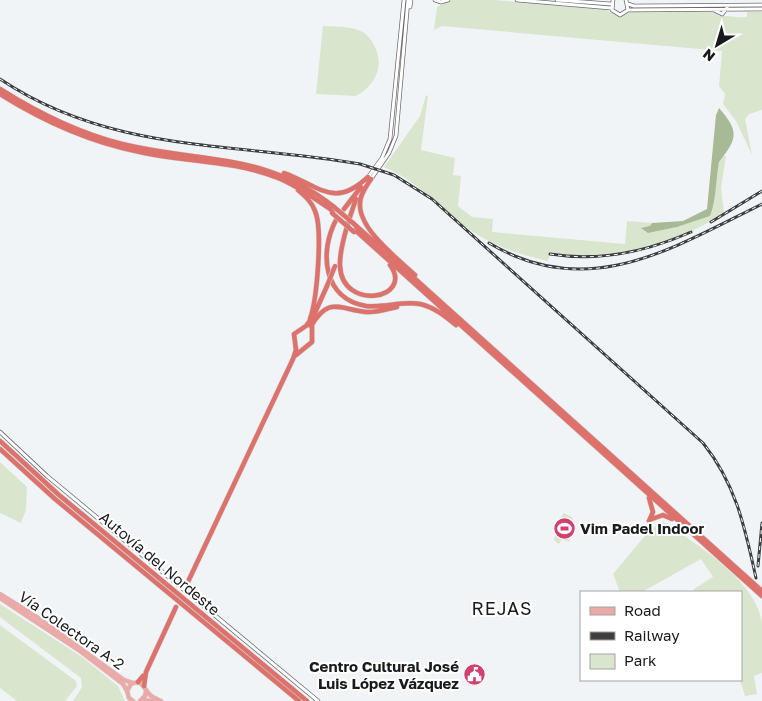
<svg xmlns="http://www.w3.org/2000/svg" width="762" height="701" font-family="'Golos Text',sans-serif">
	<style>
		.green { fill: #dae5ce }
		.forest { fill: #a8b995 }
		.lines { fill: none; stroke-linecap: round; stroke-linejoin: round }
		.secondary-casing { stroke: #6a6c6f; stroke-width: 4.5 }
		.primary-casing { stroke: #d1d1d1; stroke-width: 5 }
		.highway-casing { stroke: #d1d1d1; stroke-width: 5.5 }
		.secondary { stroke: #fff; stroke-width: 3 }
		.primary { stroke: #ebaaa7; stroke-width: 4 }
		.highway { stroke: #dd726d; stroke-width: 4.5 }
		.rail-casing { stroke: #3c3e3f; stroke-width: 3 }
		.rail { stroke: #fff; stroke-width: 1; stroke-dasharray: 4; stroke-linecap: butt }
		.highway-bridge-casing { stroke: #d1d1d1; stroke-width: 5.5; stroke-linecap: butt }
		.highway-bridge { stroke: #dd726d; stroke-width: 4.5 }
		.labels { text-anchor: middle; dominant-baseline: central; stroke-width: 4; stroke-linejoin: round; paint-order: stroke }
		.poi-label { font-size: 15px; font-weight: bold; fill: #191a1b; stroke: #fff; text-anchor: start }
		.street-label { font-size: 15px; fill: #191a1b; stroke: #fff }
		.quarter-label { font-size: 18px; letter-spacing: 1px; fill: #191a1b; stroke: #fff }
	</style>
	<rect width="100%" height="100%" fill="#f1f4f7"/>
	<!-- green -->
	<path class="green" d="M451,0H493L605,9L619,17L633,11L713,12L720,16C727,15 737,18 747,17V12H762V110L749,114L745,119L752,155L736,121L723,104L725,94L719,86L722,51L442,26L434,30L437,7Z
		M323,26C334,27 351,26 361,31C367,34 371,39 374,45C385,65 376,85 356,96L316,94Z
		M426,95L428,96L421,150L455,158L453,175L461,176L458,206L472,217L493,219L492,232L625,244L627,221L652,223L648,233L677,227L710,216C719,198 710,172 723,156H726L721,188L724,213C687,238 626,258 581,257C570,256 560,254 550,253L548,261C522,255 499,248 476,234C443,213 422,183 384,167L420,116Z
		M0,462L27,487L26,510L21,523L0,513Z
		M564,513L572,517L575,527L569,542L562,539L559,544L554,540L556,533L553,527Z
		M662,521C694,542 757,581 762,623C762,639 762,657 762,673L754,676L757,694L745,696L740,680L741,592H694V589L713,577L701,559L642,592H620L613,574L649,531Z
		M0,604L82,657L118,686L125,701H73L82,687L81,678L0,617Z
		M0,625L76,681L77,686L65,701H17L0,688Z"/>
	<!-- forest -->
	<path class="forest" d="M719,108C740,132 737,139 719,162C716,177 716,204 710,216L677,227L648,233L641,228L650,226L652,223L683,221L707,209L716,115Z"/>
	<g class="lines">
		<defs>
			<path id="secondary" d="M435,0L441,2L448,0
				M517,0L611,8
				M557,0L611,4
				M613,0L612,10L620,15L628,10L626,0
				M628,4L634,6L762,5
				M410,7L411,0
				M628,10L762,9
				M714,10L722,14L727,8
				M371,179L389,153L396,136L408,0
				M361,187L382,158L390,139L404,0
				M0,432L47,476L318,701"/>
			<path id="primary" d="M0,594L40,619L124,680L133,683
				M0,598L80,651L123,684L127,691
				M143,700L152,701
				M133,701L129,698L127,691L131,684C143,679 143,688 150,695C153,698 157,699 161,701
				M140,701L145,696L146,691"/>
			<path id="highway" d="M0,89C38,113 78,133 122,144C203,164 263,151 334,207
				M0,94C43,121 90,142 140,152C185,162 234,160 278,178C298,186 315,199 333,211
				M284,173C320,186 334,209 368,177
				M371,179C366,187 360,194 360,203C358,229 398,259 415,275
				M298,190C305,196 312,202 315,211C323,229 317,300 310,319
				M356,199C350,216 339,249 340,266C342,312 415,299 390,265
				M344,209L361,187
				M336,220C319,252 323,299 366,306C384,308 402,301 420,304C434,307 445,316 456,325
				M353,223L762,591
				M355,230L762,596
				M314,315L327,286
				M311,326C329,296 338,309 366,312C376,313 387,309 397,307
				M296,355L312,342V324
				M0,441L59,495L307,701
				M0,449L55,499L299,701
				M652,519L663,515L672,519
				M649,521L653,512L649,498
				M186,586L293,359L296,350L294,334L306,326L313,317
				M138,682L143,676
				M144,686L146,672L176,607"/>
		</defs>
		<!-- secondary casing -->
		<use href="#secondary" class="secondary-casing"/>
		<!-- primary casing -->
		<use href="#primary" class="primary-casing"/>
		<!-- highway casing -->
		<use href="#highway" class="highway-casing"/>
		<!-- secondary -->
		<use href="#secondary" class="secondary"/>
		<!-- primary -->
		<use href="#primary" class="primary"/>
		<!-- highway -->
		<use href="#highway" class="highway"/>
		<defs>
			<path id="rail" d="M0,79C112,154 234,142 360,164L394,175L432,199L703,443C736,484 745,528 756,578
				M711,222L762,191
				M489,243C588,302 671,249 762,204
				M550,254C600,262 646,252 691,232
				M758,566L762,523"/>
		</defs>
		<!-- rail casing -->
		<use href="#rail" class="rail-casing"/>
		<!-- rail -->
		<use href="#rail" class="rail"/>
		<defs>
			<path id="highway-bridge" d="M334,207L353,223
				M332,213L354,232
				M327,286L335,266"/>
		</defs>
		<!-- highway-bridge casing -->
		<use href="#highway-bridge" class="highway-bridge-casing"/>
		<!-- highway-bridge -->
		<use href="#highway-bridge" class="highway-bridge"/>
	</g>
	<!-- icons -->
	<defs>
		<symbol id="stadium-disc" viewBox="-11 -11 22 22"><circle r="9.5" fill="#cf416f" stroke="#fff"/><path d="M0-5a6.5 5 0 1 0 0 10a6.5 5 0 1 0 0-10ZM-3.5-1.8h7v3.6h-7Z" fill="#fff"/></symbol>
		<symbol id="civic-disc" viewBox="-11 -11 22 22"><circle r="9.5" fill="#cf416f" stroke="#fff"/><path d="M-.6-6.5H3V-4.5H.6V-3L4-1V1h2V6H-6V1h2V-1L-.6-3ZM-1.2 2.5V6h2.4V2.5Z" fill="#fff"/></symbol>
	</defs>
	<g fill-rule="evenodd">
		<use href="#stadium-disc" x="552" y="516" width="25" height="25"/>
		<use href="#civic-disc" x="462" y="662" width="25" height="25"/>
	</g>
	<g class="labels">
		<!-- poi labels -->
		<g class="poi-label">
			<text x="580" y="528">Vim Padel Indoor</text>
			<text x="459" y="666" text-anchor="end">Centro Cultural José<tspan x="459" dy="17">Luis López Vázquez</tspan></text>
		</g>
		<!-- street labels -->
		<g class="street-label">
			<text transform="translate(160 563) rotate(40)">Autovía del Nordeste</text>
			<text transform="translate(72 630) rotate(35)">Vía Colectora A-2</text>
		</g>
		<!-- quarter labels -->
		<g class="quarter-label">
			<text x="502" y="608">REJAS</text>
		</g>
	</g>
	<!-- legend -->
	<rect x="580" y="591" width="162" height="90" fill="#ffffff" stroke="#a3a3a4"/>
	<rect x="590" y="607" width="25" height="8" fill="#ebaaa7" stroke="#a3a3a4"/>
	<text x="624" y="616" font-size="15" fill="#191a1b">Road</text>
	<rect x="590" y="632" width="25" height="8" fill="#3c3e3f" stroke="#a3a3a4"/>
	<text x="624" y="641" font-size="15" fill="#191a1b">Railway</text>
	<rect x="590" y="654" width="25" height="15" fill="#dae5ce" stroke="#a3a3a4"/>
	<text x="624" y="666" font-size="15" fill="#191a1b">Park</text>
	<!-- north arrow -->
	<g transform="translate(717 45) rotate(218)" stroke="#ffffff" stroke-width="4" paint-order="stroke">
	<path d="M0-4L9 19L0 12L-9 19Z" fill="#191a1b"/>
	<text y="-8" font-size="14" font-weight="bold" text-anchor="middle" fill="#191a1b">N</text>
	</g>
</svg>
